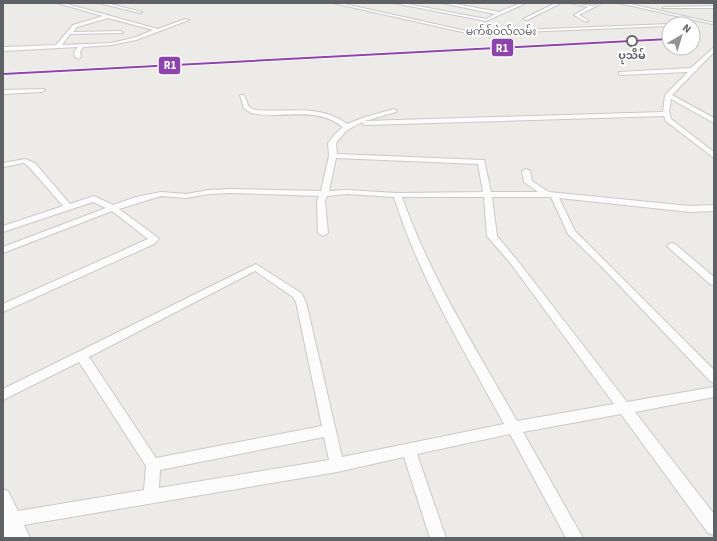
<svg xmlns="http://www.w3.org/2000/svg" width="717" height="541" font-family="'Source Sans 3','Noto Sans Myanmar',sans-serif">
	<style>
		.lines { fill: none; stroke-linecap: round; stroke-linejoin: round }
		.minor-casing { stroke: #c9c9c8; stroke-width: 2 }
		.minor { fill: #fcfcfc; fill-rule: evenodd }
		.rail-1-casing { stroke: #fff; stroke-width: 3.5 }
		.rail-1 { stroke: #8e44ad; stroke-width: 2 }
		.stop-dot { fill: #fff; stroke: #5e6265; stroke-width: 2 }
		.labels { text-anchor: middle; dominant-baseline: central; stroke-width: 4; stroke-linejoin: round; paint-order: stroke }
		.far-street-label { font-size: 11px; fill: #5e6265; stroke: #fff }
		.far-stop-label { font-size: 11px; font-weight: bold; fill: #5e6265; stroke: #fff }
		.line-badge { stroke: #fff; stroke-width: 1.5 }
		.badge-label { font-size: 11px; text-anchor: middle; font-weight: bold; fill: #fff }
	</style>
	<rect width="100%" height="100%" fill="#edebe8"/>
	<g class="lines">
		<defs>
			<path id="minor" d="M57,3H63L158,29L185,19L189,20L136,40L111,45L83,47L80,52L81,57L78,59L75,57L74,52L78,47L3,51V47L56,45L73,25L103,16ZM108,18L153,30L133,38L111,43L62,45L70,34L123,33L121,31L73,32L77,27Z
				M99,3H106L142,12L140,13Z
				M333,3H340L471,32L669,24H670L669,26L471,34Z
				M394,3H402L486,19L495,14L442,3H450L499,12L521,3H526L486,21Z
				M556,3H561L527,20L523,19Z
				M570,3L592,6L602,3L579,15L588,20L586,22L574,15L588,7Z
				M619,3H626L714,23L712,24Z
				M714,6V8H662L664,7Z
				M714,47V52L672,95L714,118V123L671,99L669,111L671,119L714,152V158L666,121L664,116L365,125L363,124L362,122L346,131L336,143L337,154L484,160L491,192H538L524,182L522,171L526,169L530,171L532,181L549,192L690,206L714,205V211L690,212L559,198L575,231L714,370V383L710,381L602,267L568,234L551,197H492L497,236L517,260L627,402L714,387V397L635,412L714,514V535L708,533L621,414L523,432L583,538H566L510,434L417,454L446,538H430L404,457L337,472L24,525L30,538H3V489L8,491L18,511L144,490L146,466L79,362L3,400V389L256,264L301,293L306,302L342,457L504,424C464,350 419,278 394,197L347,194L327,196L325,201L328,233L323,236L318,233L317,201L319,196L231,193L209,194L186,198L161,196L119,209L157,237L159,239L154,244L3,312V304L148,239L112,211L3,253V247L106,208L93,202L3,232V226L63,206L29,167L24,163L3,167V163L25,159L35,163L70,204L94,196L113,205L136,197L161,192L186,194L209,190L231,189L321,191L329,156L328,143L335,134L343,127C314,105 284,120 251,113L244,108L240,95H244L249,107L255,110C287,113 320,103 347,124L365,117L394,109L397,111L396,112L365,121L663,112L665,95L688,72L621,75L619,74V72L691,68ZM336,158L478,164L483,192L397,193L347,190L329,191ZM402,197H484L487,236L511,264L614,404L517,421C476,348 430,277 402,197ZM255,271L293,297L296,302L322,426L156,458L89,357ZM324,437L329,460L159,488L160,470Z
				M44,89L45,90L42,92L3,94V90Z
				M672,243L675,244L714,277V285L710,284L669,248L667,246L669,244Z"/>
		</defs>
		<!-- minor casing -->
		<use href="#minor" class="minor-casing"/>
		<!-- minor -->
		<use href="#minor" class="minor"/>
		<defs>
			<path id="rail-1" d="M3,74L669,39"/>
		</defs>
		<!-- rail-1 casing -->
		<use href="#rail-1" class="rail-1-casing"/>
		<!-- rail-1 -->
		<use href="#rail-1" class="rail-1"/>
	</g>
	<!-- markers -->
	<circle class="stop-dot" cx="632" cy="41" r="5"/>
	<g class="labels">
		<!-- far-street labels -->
		<g class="far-street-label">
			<text x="501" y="31">မက်စ်ဝဲလ်လမ်း</text>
		</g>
		<!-- far-stop labels -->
		<g class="far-stop-label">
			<text x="632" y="55">ပုသိမ်</text>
		</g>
	</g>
	<g class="line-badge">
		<rect x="491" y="38" width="23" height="19" rx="4" fill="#8e44ad"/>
		<rect x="158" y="56" width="23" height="19" rx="4" fill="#8e44ad"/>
	</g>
	<g class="badge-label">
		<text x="502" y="52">R1</text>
		<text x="170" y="69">R1</text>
	</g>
	<!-- border -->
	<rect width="717" height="541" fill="none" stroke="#5e6265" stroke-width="8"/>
	<!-- north arrow -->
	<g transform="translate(681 36) rotate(38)"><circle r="19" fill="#ffffff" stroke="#bfc0c1"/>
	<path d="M0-3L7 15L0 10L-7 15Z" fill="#909293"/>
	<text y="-6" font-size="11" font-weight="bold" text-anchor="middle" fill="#5e6265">N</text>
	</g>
</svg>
